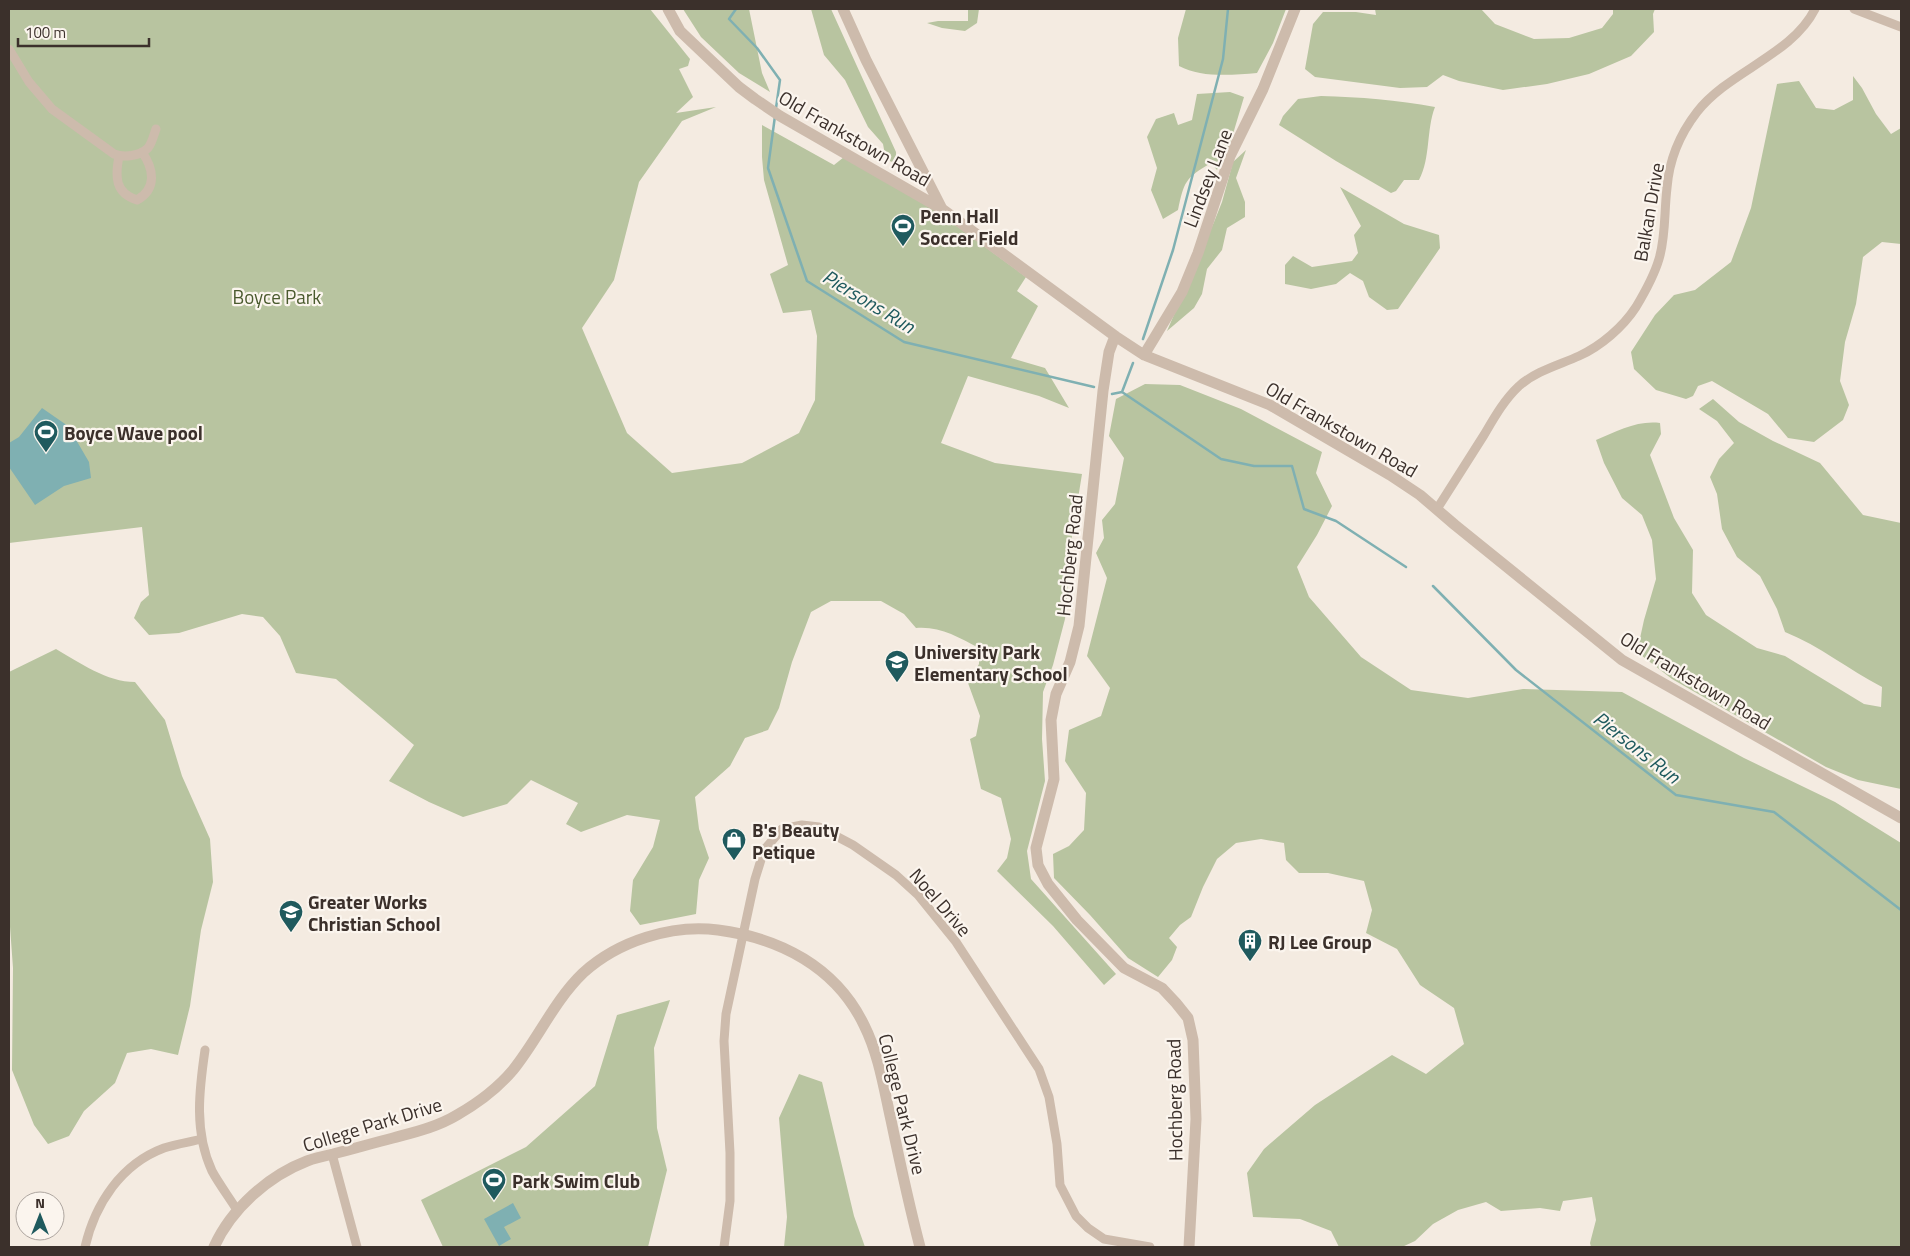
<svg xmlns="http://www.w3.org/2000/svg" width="1910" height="1256" font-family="'Titillium Web',sans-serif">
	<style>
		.green { fill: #b8c4a0 }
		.water { fill: #7fb0b2 }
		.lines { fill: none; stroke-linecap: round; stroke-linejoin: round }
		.stream { stroke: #7fb0b2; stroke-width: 2.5 }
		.minor { stroke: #cdbbac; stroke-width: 9 }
		.tertiary { stroke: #cdbbac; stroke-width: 11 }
		.labels { text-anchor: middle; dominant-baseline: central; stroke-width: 4.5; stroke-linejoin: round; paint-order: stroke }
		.street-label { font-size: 19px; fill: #3b302b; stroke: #fbf5ee }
		.poi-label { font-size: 19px; font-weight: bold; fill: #3b302b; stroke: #fbf5ee; text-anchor: start }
		.park-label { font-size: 19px; fill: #4a5a2e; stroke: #fbf5ee }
		.water-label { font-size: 20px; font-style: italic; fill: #1f5a5e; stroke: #fbf5ee }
	</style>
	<rect width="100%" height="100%" fill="#f4ebe1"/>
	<!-- green -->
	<path class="green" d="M9,9H650L690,59L688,66L679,69L693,97L676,113L716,107L682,121L639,182L614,280L582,328L627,433L672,473L742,463L799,433L815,400L817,336L811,310L783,313L770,274L788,265L764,180L762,157V125L834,165L844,157L939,213L1026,277L1017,291L1038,306L1011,358L1045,368L1069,408L1039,396L968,376L941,443L995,463L1082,474L1071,542L1065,619L1053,665L1043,692L1042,739L1045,781L1027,851L1031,879L1116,974L1104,985L1053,926L997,871L1007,858L1011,839L1001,798L981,789L970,739L976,736L980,716L968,683L979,664V648C958,637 940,626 916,628L904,614L881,601H831L811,612L792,662L779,708L768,730L745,738L730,766L695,797L699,829L709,858L699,880L696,914L640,925L630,911L633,880L653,847L660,820L627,815L581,832L566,824L578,803L531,780L507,804L463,817L429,802L389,781L414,745L336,679L296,673L280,636L263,617L242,614L179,633L149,635L134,618L141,602L149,595L142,527L9,543Z
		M683,9H749L762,73L770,92L739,73L701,37Z
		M811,9H831L896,152V163L886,160L883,144L868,127L845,80L824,55Z
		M968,9H979L977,23L965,31L942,28L927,23L938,21H968Z
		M1186,9H1286L1273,43L1257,73C1232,75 1201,78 1179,66L1178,38Z
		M1375,9H1481L1495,24L1534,39L1569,38L1602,28L1613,14V9H1655L1653,14L1654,32L1631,56L1589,74L1547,84L1503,90L1459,81L1443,75L1427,87L1400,88L1315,77L1305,69L1313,24L1323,12H1356L1376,15Z
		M1853,76L1862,88L1876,114L1891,134L1901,128V244L1882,242L1863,257L1856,304L1845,342L1840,381L1849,405L1843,420L1814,442L1788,438L1768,414L1712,381L1698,386L1693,396L1686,399L1656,390L1634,369L1631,352L1655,315L1674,295L1695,290L1731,262L1751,208L1777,84L1799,81L1816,108L1834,110L1853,100Z
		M1230,92L1244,97L1230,144L1217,170L1211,163C1185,178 1184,182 1178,210L1163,219L1151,190L1157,168L1147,137L1156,119L1174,113L1178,125L1192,120L1197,94Z
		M1321,96C1360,97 1397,100 1435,107C1426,130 1431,157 1419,180H1404L1396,191L1391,193L1336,161L1279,125L1283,116L1298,99Z
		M1246,150L1236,178L1245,202V217L1227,228L1222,250L1207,269L1202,294L1194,308L1167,331L1214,222L1222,202L1233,162Z
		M1340,187L1404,224L1439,235L1440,248L1398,309L1387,310L1369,297L1363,281L1350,273L1336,284L1311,289L1285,284V265L1293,256L1312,267L1352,261L1358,253L1354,235L1361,226Z
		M1145,384L1180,385L1241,409L1322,452L1316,473L1332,506L1317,535L1297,567L1309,597L1361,657L1411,690L1468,698L1523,689L1622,692L1744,758L1835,802L1901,843V1247H1591L1590,1243L1596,1220L1592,1197L1563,1201L1560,1211L1540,1208L1501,1211L1486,1202L1458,1210L1433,1224L1415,1241L1402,1247H1339L1331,1231L1300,1219L1253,1217L1247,1173L1264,1149L1315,1105L1392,1055L1426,1074L1464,1044L1454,1008L1420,985L1397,949L1366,933L1372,910L1364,881L1328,873H1299L1286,860L1284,843L1261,839L1236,843L1217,859L1203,887L1191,917L1180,925L1169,938L1177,947L1172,960L1158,977L1128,958L1090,915L1054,878L1053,854L1069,846L1084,830L1086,793L1065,761L1069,730L1101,716L1110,688L1087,656L1107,578L1096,553L1104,538L1102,520L1115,504L1124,458L1109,436L1116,399Z
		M1713,399L1739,422L1773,441L1820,463L1863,515L1901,523V789L1858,780L1826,767L1672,679L1637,652L1644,620L1656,579L1652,540L1642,515L1622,498L1604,463L1596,440C1617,431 1638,420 1660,423L1661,434L1650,455L1674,518L1693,550L1692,593L1706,615L1757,648L1785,656L1864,704L1881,707L1882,687C1849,670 1820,646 1785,632L1777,609L1760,576L1737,557L1722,529L1717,494L1710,477L1719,459L1734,443L1717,421L1699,409Z
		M56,649C80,663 107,682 135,682L165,720L182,776L210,839L213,882L201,930L190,1006L178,1055L151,1049L127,1053L115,1083L84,1111L69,1136L48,1144L34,1125L12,1070L13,968L9,913V672Z
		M670,1000L654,1048L657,1128L667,1170L648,1247H443L421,1200L526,1147L595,1086L617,1015Z
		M799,1074L822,1082L854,1216L865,1247H784L787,1217L779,1118Z"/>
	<!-- water -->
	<path class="water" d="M42,408L68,426L89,462L91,478L64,486L35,505L9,467V443L19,437Z
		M513,1203L521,1218L504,1227L511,1239L499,1246L484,1219Z"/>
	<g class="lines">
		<!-- stream -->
		<path class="stream" d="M736,9L729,19L757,48L780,80L776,108
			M775,116L768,168L807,281L904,342L1094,387
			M1143,339L1173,250L1223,59L1228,9
			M1122,392L1133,363
			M1112,394L1122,392L1221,459L1254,466H1292L1304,509L1336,521L1406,567
			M1433,586L1516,670L1676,795L1774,812L1901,910"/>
		<!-- minor -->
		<path class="minor" d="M1854,9L1901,27
			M9,49L29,82L52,109L114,154C124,158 140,156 148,148C152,143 154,134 156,129
			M119,156C115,177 115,193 137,200C157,189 154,169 142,152
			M1437,509C1453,484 1468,460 1484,435C1494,418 1504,400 1519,386C1536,371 1559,365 1579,356C1601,346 1623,327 1636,307C1645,292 1654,276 1659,259C1666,236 1664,212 1667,188C1669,161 1680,134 1697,112C1729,71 1792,55 1815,9
			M205,1050C199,1091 194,1132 212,1171C219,1184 229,1197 237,1210
			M332,1154L357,1247
			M85,1247C95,1204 121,1164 164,1148C176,1144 190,1142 202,1139
			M724,1247L730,1201V1153L724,1041L726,1014L755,879L764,850L782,829L802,825L819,827L853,845L896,875L918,895L956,942L1039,1069L1049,1097L1057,1144L1060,1185L1076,1216L1088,1228L1104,1239L1150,1247"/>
		<!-- tertiary -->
		<path class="tertiary" d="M668,9L680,31L739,87L755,99L780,116L942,209L1115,336L1144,355L1270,405L1390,475L1420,495L1455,525L1622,660L1901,818
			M843,9L866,60L942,209
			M1115,336L1109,352L1103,391L1079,626L1070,662L1056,694L1051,720L1054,779L1036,848L1038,865L1048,884L1077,920L1124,968L1162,988L1176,1003L1188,1018L1193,1040L1196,1119L1189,1247
			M1144,355L1182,292L1198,253L1230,156L1263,89L1295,9
			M214,1247C231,1209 268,1176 307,1161C315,1158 324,1156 333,1154C353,1149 373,1143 393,1138C415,1132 437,1127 457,1115C478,1103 497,1089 513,1070C538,1039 554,1001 583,973C618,941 672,924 718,930C780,938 836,967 864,1025C879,1055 884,1089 891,1120C900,1163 909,1205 920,1247"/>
	</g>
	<!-- icons -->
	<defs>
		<symbol id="stadium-pin" viewBox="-11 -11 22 30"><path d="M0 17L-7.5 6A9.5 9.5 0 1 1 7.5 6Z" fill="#1f5a5e" stroke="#fbf5ee"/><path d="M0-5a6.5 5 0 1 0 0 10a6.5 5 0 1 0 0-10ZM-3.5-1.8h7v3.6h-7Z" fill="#fff"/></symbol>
		<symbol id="school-pin" viewBox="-11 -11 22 30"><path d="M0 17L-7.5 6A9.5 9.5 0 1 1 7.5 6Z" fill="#1f5a5e" stroke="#fbf5ee"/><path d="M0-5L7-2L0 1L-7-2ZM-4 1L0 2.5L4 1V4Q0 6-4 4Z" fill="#fff"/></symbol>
		<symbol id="shop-pin" viewBox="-11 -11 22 30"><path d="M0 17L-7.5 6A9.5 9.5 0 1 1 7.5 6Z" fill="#1f5a5e" stroke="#fbf5ee"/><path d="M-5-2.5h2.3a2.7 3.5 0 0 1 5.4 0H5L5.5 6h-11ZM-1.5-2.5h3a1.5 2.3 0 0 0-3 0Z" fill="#fff"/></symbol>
		<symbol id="building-pin" viewBox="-11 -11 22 30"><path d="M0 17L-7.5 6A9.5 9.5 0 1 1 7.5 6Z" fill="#1f5a5e" stroke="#fbf5ee"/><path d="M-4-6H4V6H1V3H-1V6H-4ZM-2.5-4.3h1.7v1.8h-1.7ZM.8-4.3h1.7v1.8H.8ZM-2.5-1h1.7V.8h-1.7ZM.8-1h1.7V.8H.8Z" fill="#fff"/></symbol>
	</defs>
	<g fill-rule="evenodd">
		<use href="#stadium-pin" x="889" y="212" width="28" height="38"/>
		<use href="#stadium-pin" x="32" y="418" width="28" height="38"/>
		<use href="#school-pin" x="883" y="648" width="28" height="38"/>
		<use href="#shop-pin" x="720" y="826" width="28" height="38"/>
		<use href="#school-pin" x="277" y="898" width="28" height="38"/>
		<use href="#building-pin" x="1236" y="927" width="28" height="38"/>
		<use href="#stadium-pin" x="480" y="1166" width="28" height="38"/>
	</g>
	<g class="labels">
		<!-- street labels -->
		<g class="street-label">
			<text transform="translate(855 138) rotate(30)">Old Frankstown Road</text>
			<text transform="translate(1207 178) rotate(-69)">Lindsey Lane</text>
			<text transform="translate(1648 212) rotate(-80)">Balkan Drive</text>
			<text transform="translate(1342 429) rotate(30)">Old Frankstown Road</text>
			<text transform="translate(1069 555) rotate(-84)">Hochberg Road</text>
			<text transform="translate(1696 680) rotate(31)">Old Frankstown Road</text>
			<text transform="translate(941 902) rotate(49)">Noel Drive</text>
			<text transform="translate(1174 1100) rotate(-91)">Hochberg Road</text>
			<text transform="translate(903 1104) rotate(76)">College Park Drive</text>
			<text transform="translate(372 1124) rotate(-17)">College Park Drive</text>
		</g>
		<!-- poi labels -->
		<g class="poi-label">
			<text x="920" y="215">Penn Hall<tspan x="920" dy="22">Soccer Field</tspan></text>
			<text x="64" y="432">Boyce Wave pool</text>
			<text x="914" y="651">University Park<tspan x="914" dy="22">Elementary School</tspan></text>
			<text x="752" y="829">B's Beauty<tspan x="752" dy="22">Petique</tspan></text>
			<text x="308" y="901">Greater Works<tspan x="308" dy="22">Christian School</tspan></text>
			<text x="1268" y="941">RJ Lee Group</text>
			<text x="512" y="1180">Park Swim Club</text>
		</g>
		<!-- park labels -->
		<g class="park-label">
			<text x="277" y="296">Boyce Park</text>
		</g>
		<!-- water labels -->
		<g class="water-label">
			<text transform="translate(869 301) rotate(31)">Piersons Run</text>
			<text transform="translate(1637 747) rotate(38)">Piersons Run</text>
		</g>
	</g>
	<!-- border -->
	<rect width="1910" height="1256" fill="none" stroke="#3b302b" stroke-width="20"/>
	<!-- north arrow -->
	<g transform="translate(40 1216)"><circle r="24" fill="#fbf5ee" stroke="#aea6a0"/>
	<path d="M0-4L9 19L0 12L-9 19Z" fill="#1f5a5e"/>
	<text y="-8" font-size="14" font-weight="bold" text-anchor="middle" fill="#3b302b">N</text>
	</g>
	<!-- scale -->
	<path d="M18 38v8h131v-8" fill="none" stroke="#3b302b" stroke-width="2.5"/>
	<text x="25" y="38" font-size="15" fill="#3b302b" stroke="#fbf5ee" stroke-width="4" paint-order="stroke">100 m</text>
</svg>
